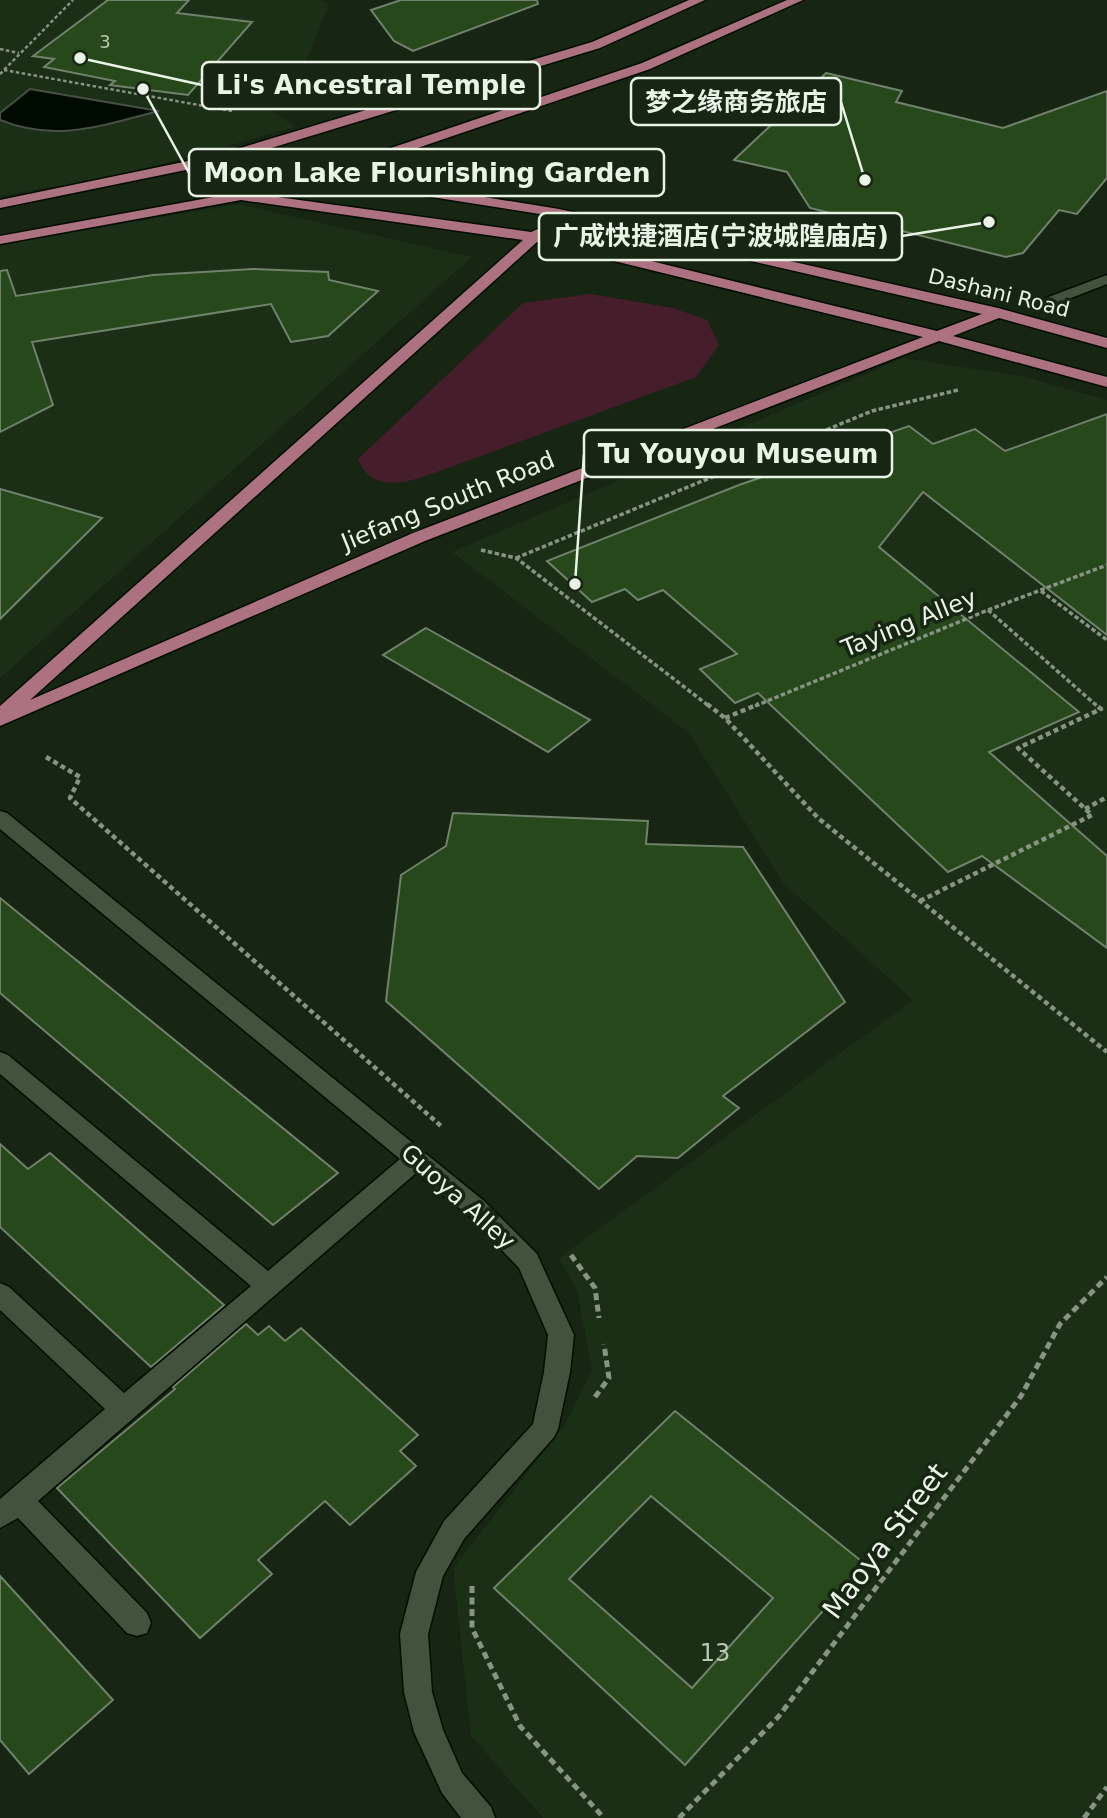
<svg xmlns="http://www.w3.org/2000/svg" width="1107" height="1818" font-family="'DejaVu Sans','Noto Sans SC',sans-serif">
  <rect width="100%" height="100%" fill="#172513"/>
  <g fill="#1b2e16">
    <polygon points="0,0 322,0 329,4 303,69 269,108 295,127 131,173 0,196"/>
    <polygon points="237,204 472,257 0,678 0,245"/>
    <polygon points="903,358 1022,376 1107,400 1107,1818 543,1818 471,1736 453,1568 566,1423 592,1369 577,1291 559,1258 913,1000 783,883 689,733 452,552"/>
  </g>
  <path fill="#451d2b" d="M591,294L673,308L707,320L719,345L696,377L426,476C399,485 369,489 358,459L523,303Z"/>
  <path fill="#000b00" stroke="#465145" stroke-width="2" d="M30,89L159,111C103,125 56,143 0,120V113Z"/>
  <g fill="#26481b" stroke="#71826c" stroke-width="2" fill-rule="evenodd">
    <polygon points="108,0 189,0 177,13 252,22 188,95 110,85 115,81 44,67 54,59 33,56"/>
    <polygon points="401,0 537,0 538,4 413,51 394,41 371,10"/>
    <polygon points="826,73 902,91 896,102 1003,128 1107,91 1107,178 1077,214 1059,210 1023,253 1006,257 810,208 787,172 734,160"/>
    <polygon points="253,269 328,272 329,280 378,291 328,336 291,342 271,304 32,342 53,405 0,432 0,271 7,270 16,296 153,275"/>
    <polygon points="1107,414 1107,635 923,492 879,547 1079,712 989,752 1107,856 1107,948 982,856 948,872 758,693 735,703 700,669 737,654 663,590 638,600 625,589 592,602 547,561 739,485 909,426 933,444 975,429 1005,451"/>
    <polygon points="0,489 102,518 0,619"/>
    <polygon points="426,628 590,720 548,752 383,655"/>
    <polygon points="453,813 648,821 646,844 743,847 845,1002 723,1096 739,1108 678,1158 637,1156 599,1189 386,1001 401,875 446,846"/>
    <polygon points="0,898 338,1173 273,1225 0,993"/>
    <polygon points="0,1144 28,1169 50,1153 224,1305 151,1367 0,1227"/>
    <polygon points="246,1324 258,1335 269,1326 285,1341 301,1328 418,1435 400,1451 416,1466 350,1525 325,1501 258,1560 272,1574 200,1638 57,1488 175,1389 173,1387"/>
    <path d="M675,1411L865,1564L685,1765L494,1588ZM651,1496L773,1598L692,1688L569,1579Z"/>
    <polygon points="0,1576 113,1700 29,1774 0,1740"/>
  </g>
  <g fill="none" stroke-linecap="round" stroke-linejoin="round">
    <defs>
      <g id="minor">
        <polygon points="1107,275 1107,284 1053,305 1048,307 1040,302 1043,299"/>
        <polygon points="0,811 7,813 484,1201 537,1254 540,1261 574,1335 570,1372 558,1429 554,1437 464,1539 443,1576 428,1634 432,1692 443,1730 462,1773 491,1807 495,1818 461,1818 442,1793 414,1732 404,1692 400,1634 416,1572 444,1521 533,1424 544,1372 548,1335 519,1268 468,1215 416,1173 38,1501 147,1613 151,1623 147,1633 137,1636 127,1633 18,1518 0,1528 0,1499 105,1409 0,1310 0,1283 9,1287 124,1393 251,1286 0,1074 0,1052 8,1055 268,1271 400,1159 0,829"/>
      </g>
      <path id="major" d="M689,0H705L600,48L238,158L323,171L642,63L787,0H803L650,69L341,174L559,209L998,308L1107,338V348L999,318L953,336L1107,377V387L939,341L425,541L0,726V706L523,240L241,200L0,244V236L241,192L303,176L220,163L0,208V200L217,155L592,42ZM323,180L559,217L982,314L937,331L545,235L547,232L540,228L531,232L263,195ZM537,242L923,337L413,533L30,700Z"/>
    </defs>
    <use href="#minor" stroke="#030e01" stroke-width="3"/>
    <use href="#major" stroke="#030e01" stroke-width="3"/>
    <g stroke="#879383" stroke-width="2.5" stroke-dasharray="3.5 2.5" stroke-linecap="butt">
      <polyline points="0,49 19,53"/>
      <polyline points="4,70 232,111"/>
      <polyline points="0,74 73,0"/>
    </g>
    <g stroke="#879383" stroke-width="3.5" stroke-dasharray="4.5 2.5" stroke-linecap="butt">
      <polyline points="481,550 516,558 709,706"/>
      <polyline points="516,558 872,411 958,390"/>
      <polyline points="1041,591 1107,640"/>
      <polyline points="988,610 1097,706"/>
      <polyline points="755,706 988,610 1107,565"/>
    </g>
    <g stroke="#879383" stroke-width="4.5" stroke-dasharray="5 3.5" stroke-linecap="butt">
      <polyline points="707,704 725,718 818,818 1107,1052"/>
      <polyline points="725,718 759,704"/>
      <polyline points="46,757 80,777 70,798 441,1126"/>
      <polyline points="1085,809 1107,797"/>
      <polyline points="920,901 1092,815 1018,748 1101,709 1095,704"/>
    </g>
    <g stroke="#879383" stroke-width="5" stroke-dasharray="7 4.5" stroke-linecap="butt">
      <polyline points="571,1255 595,1288 599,1318"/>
      <polyline points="595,1397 609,1378 604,1344"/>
      <polyline points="472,1586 472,1628 520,1726 604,1818"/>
      <polyline points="679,1818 779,1716 1021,1396 1060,1324 1107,1277"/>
      <polyline points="1084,1818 1107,1787"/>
    </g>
    <use href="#minor" fill="#42523d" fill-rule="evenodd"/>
    <use href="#major" fill="#ad727f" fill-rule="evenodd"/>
  </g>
  <g text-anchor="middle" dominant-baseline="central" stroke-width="7" stroke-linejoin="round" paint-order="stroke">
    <g font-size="18" fill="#b8c8b3">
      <text x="105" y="41">3</text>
    </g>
    <g font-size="21" fill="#e9f3e6" stroke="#172513">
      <text transform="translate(999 293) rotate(14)">Dashani Road</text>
    </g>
    <g font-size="24" fill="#e9f3e6" stroke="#172513">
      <text transform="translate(448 501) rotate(-22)">Jiefang South Road</text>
      <text transform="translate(909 623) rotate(-22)">Taying Alley</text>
      <text transform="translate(458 1197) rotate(42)">Guoya Alley</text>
    </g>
    <g font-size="24" fill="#b8c8b3">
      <text x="715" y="1653">13</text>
    </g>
    <g font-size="28" fill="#e9f3e6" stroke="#172513">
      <text transform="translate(885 1541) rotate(-53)">Maoya Street</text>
    </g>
  </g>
  <path fill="none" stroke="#e9f3e6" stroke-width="2.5" d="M80 58L202 85M865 180L841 102M143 89L189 173M989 222L902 236M575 584L584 454"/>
  <g fill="#e9f3e6" stroke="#172513" stroke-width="2.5">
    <circle cx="80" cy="58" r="7"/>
    <circle cx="865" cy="180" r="7"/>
    <circle cx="143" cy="89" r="7"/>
    <circle cx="989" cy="222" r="7"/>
    <circle cx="575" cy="584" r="7"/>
  </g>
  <g fill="#172513" stroke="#e9f3e6" stroke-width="2.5">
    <rect x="202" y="62" width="338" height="47" rx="7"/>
    <rect x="631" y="78" width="210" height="47" rx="7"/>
    <rect x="189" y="149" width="475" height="47" rx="7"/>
    <rect x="539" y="213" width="363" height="47" rx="7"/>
    <rect x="584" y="430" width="308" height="47" rx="7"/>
  </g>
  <g font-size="26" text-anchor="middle" font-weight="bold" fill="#e9f3e6">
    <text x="371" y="94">Li's Ancestral Temple</text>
    <text x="736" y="111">梦之缘商务旅店</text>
    <text x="427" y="182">Moon Lake Flourishing Garden</text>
    <text x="721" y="245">广成快捷酒店(宁波城隍庙店)</text>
    <text x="738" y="463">Tu Youyou Museum</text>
  </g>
</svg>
